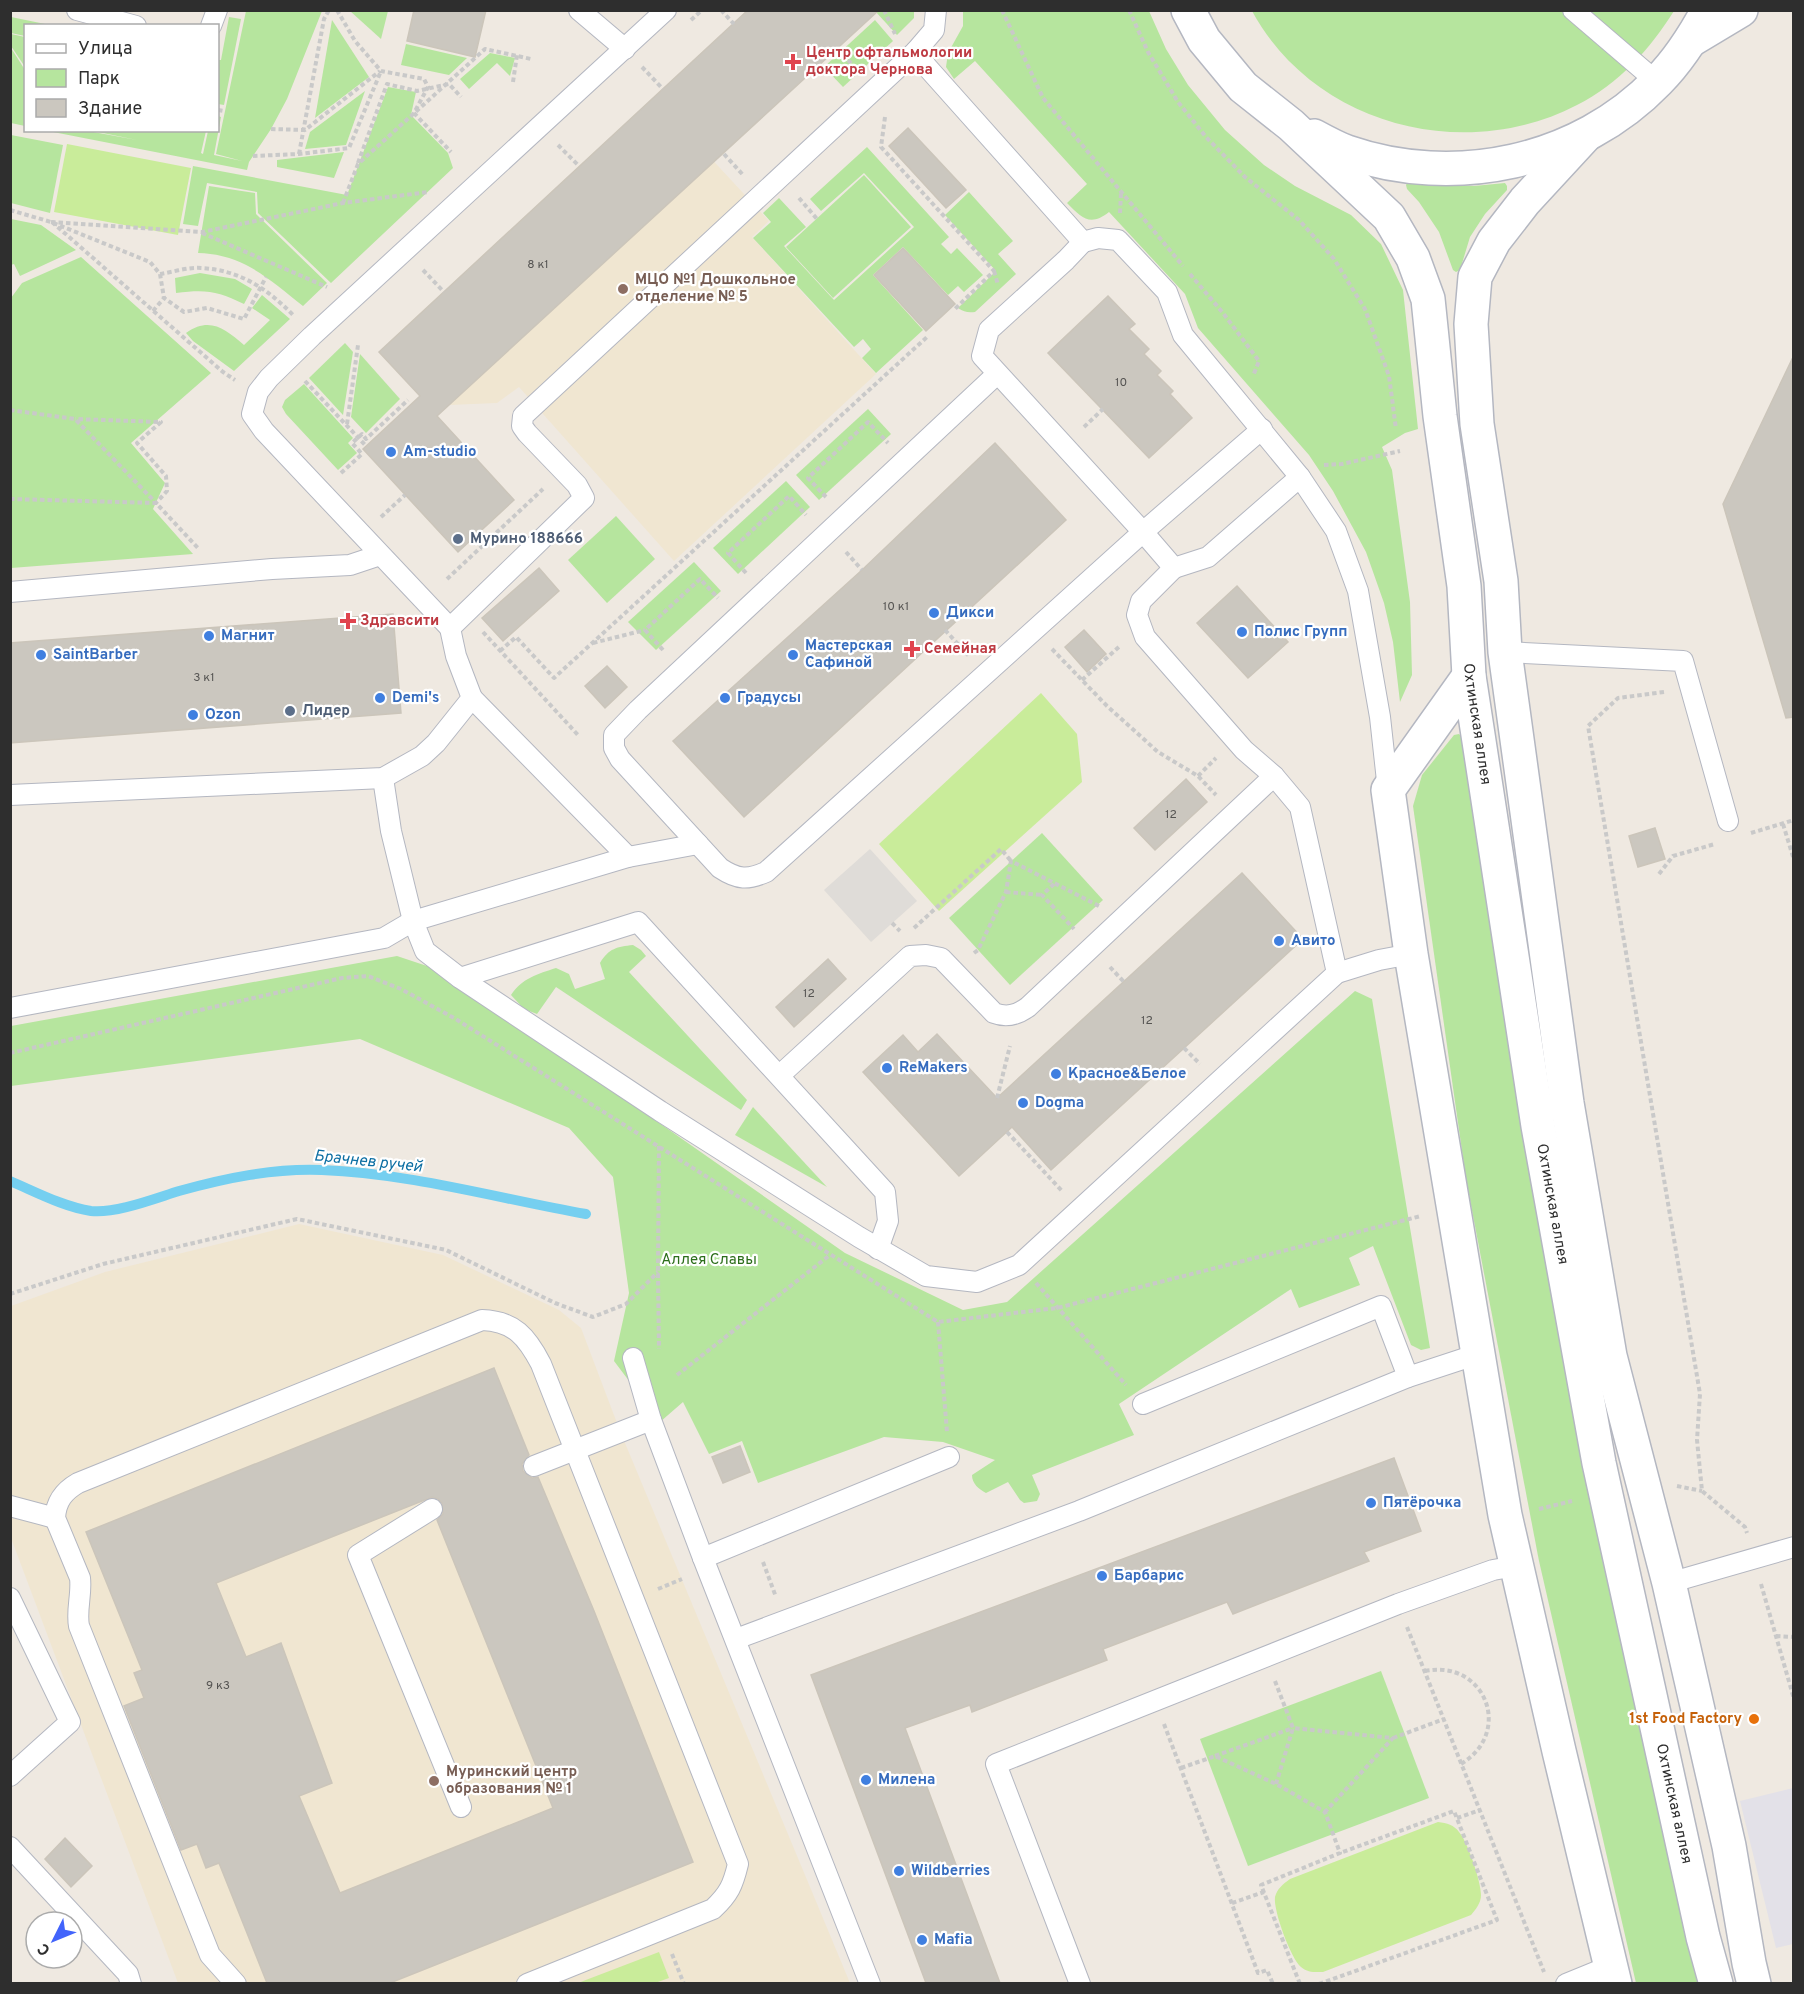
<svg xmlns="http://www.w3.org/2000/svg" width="1804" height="1994" font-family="Overpass,sans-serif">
  <rect width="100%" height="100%" fill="#efe9e1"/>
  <polygon fill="#e3e1e8" points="1793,1788 1793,1944 1776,1948 1740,1801"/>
  <g fill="#f0e6d1">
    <polygon points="654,97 769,221 752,237 876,374 674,561 519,387 497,403 449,405 389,342"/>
    <polygon points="299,1224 443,1255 559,1310 581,1328 620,1431 850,1983 178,1983 11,1538 11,1306 105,1272"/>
  </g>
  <g fill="#b6e59e">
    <polygon points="246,11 322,11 287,99 271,129 249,162 247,170 48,131 88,131 137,140 93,131 206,131 201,153 203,154 208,131 218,130 218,116 221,117 214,155 242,161 216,154"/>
    <polygon points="350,11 388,11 381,39"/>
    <polygon points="875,11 914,11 914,18 897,35"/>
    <path d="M963,11H1149L1166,49L1188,85L1225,130L1264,165L1295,186L1351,215L1381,244L1403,290L1418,429L1405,433L1382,447L1392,470L1410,602L1412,675L1400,702L1393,642L1384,603L1366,552L1333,491L1309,455L1198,328L1185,294L1109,212C1090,227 1082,218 1067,203L1087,184L975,61L954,79L946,67L948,53L963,26Z"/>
    <path d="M1252,11H1674C1650,49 1619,84 1577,105C1464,164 1314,125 1252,11Z"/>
    <polygon points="11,17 50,25 26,26 25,36 11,33"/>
    <polygon points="229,17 241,19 224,105 218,104 218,60 221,60"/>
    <polygon points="332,20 369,77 315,118"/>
    <polygon points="875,20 893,41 843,87 824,67"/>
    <polygon points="11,34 25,37 25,67 11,46"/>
    <polygon points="406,44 467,58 449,75 401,65"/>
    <polygon points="11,48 25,70 25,126 11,123"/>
    <polygon points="490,53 515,58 510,76 497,63 469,89 460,79"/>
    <polygon points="388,87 416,92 411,115 448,153 453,168 331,283 258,213 257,192 207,183 198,226 183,224 193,166 347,195"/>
    <polygon points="365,91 346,145 305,149 310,132"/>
    <polygon points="11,135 63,145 50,213 11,203"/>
    <polygon points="867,147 949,237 941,244 951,254 957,248 983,275 964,292 958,286 948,295 903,247 873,275 923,330 876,373 862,358 871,349 863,339 854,347 753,238 771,222 763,213 779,198 806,227 784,246 834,300 914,227 864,173 821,211 810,199"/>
    <polygon points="344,152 334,178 277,167 277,160"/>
    <polygon points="864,175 911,227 833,298 786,247"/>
    <polygon points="1408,181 1474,186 1505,183 1507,186 1507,190 1485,214 1470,237 1460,270 1456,272 1453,270 1439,232 1419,202 1407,189 1406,185"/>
    <path d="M209,186L255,193L256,214L327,283L303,306C269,279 243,254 198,253Z"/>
    <path d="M969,192L1013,241L998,254L1016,274L975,312C968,313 964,312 958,308L996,271L945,215Z"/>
    <polygon points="11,219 41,225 76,250 20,276 14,264 11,265"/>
    <polygon points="81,257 211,373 131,443 165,483 153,509 193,554 11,568 11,298 22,283"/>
    <path d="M200,273L235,279L252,289L244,304C218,291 206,289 176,293L175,278Z"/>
    <path d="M262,295L290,319L234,371L193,341L186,333C210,316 225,329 244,345L270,320L252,308Z"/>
    <polygon points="345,343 353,352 343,415 309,378"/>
    <polygon points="360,354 400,399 366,433 351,417"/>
    <polygon points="304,384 353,438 348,443 357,453 338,470 286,414 282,407 285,400"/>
    <polygon points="868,409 891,434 819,500 796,475"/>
    <polygon points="786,481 810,507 738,574 713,548"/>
    <polygon points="616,516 655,559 607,603 568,560"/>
    <polygon points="694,562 721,591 656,650 628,622"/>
    <polygon points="1459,734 1463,738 1705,1983 1636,1983 1539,1561 1466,1179 1413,806 1422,775 1454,735"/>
    <polygon points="1042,833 1103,900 1010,985 949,918"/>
    <path d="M633,945L641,950L646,956L629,972L747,1100L741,1110L556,987L537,1014L524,1009L511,995C522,978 538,974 556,968L569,974L575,989L605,979L600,963C609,948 617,947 633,945Z"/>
    <path d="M397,956L442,971L845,1253L963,1310L1007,1302L1355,991L1372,999L1430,1348L1421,1350L1411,1345L1373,1246L1349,1258L1360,1285L1299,1308L1291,1289L1119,1404L1134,1435L1032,1475L1040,1494L1037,1501L1024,1503L1020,1500L1008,1482L986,1493C979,1489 972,1484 972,1475L995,1460L943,1442L884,1437L758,1483L742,1441L709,1454L683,1402L660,1422L614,1361L629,1293L613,1177L569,1128L360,1039L11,1086V1026Z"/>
    <polygon points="753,1107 827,1187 735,1135"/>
    <polygon points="1381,1671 1429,1798 1248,1866 1200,1739"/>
  </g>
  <g fill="#c9ec9a">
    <polygon points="67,144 191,168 178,235 54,212"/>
    <polygon points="1041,693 1077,734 1082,782 939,911 879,844"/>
    <path d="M1438,1822C1447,1823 1454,1825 1459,1832C1468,1842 1481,1882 1481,1895C1481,1903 1476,1909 1471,1915L1323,1972C1315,1972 1308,1973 1301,1967C1291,1959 1273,1910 1275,1897C1277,1889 1283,1884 1290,1879Z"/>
    <polygon points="659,1952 669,1978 655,1983 578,1983"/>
  </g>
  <polygon fill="#dfdcd8" points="870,849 917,901 871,942 824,890"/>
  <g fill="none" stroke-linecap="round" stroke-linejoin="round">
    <path stroke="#75cff0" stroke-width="10" d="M10,1181C36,1192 64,1207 91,1211C115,1214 156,1198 179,1191C226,1178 274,1168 322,1170C409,1173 501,1199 586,1214"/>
  </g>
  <g fill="#cbc7bf" stroke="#cbc5ba" stroke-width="1.5" fill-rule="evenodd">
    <polygon points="414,10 486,10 475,57 407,41"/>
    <polygon points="748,10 879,10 437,416 514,500 458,552 363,449 420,396 379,352"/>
    <polygon points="908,128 966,190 946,208 889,146"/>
    <polygon points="903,248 955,304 926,331 874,275"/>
    <polygon points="1108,296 1135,324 1129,329 1149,349 1144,354 1161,371 1157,375 1173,391 1170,394 1192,418 1149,458 1048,353"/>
    <polygon points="1794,355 1794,717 1786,718 1723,504"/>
    <polygon points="995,443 1066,520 744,817 673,741 862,570"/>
    <polygon points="539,568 559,591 503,641 482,618"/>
    <polygon points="1237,586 1288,642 1248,678 1197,623"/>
    <polygon points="393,614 401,713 10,743 10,643"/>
    <polygon points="1084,630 1106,654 1087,672 1065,647"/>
    <polygon points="607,666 627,687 605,708 585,686"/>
    <polygon points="1186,779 1207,802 1155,850 1134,828"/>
    <polygon points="1655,828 1665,859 1638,867 1629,836"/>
    <polygon points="1242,873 1303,939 1051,1170 1012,1127 959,1176 863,1072 903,1035 918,1052 937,1034 997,1098"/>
    <polygon points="828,959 846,979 794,1027 776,1007"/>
    <path d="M494,1368L529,1455L522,1464L523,1471L532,1478L538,1477L594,1611L693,1862L390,1983H267L219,1863L206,1868L197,1844L181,1850L124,1706L144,1698L134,1673L142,1670L86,1532ZM432,1497L438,1499L442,1503L443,1514L437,1520L553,1808L340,1893L299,1796L332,1783L281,1643L246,1657L216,1583Z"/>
    <polygon points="740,1446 750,1472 723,1483 712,1457"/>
    <polygon points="1394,1458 1421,1531 1364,1552 1369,1561 1233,1614 1227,1602 1103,1649 1107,1660 972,1712 970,1705 905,1728 1000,1983 926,1983 811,1675"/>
    <polygon points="65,1838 92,1866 71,1887 45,1859"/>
  </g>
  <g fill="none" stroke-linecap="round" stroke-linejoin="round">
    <defs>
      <g id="lane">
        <polyline points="77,10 136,26"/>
        <polyline points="579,10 625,49"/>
        <polyline points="666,10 312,336 269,378 258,392 252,414 264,431 450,628 584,498 577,485 527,433 522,426 523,416 916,51"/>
        <polyline points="936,10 934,30 916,51 927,67 1083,242 1098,238 1118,240 1167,292 1183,335 1300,477 1336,531 1358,591 1380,717 1388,790"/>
        <polyline points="1573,10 1657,82"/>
        <polyline points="211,26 217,10"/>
        <polyline points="1083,242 1066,260 989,330 982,356 1143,532 1262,429"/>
        <path d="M997,374L638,710L614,735V748L620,759L720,868C738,880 748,880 766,872L1143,532L1174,568L1208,557L1300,477"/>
        <polyline points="1174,568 1141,601 1137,615 1145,637 1244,750 1274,776 1300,807 1337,973"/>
        <polyline points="10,592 272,569 350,565 380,555"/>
        <polyline points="1505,652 1683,661 1728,821"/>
        <polyline points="472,698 628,857"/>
        <polyline points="383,778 391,831 413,921 425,951 460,978 660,1111 859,1237 926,1276 977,1282 1019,1265 1337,973 1379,960 1411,954"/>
        <polyline points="10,795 383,778 422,756 436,743 472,698 456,656 450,628"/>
        <polyline points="460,978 638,922 885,1192 888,1221 878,1249"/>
        <polyline points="10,1008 384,938 413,921 628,857 698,844"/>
        <path d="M780,1075L910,956L926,955L941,958L994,1013C1007,1018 1017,1015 1028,1007L1274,776"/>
        <polyline points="633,1358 651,1420 703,1558 870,1984"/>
        <polyline points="1143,1404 1381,1306 1408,1377"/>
        <polyline points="534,1466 651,1420"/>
        <polyline points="10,1506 55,1518"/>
        <polyline points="432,1509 358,1555 461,1807"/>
        <polyline points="703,1558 949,1457"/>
        <polyline points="1669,1583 1794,1547"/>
        <polyline points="10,1598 70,1722 10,1776"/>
        <polyline points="736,1639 1079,1511 1408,1377 1478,1354"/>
        <polyline points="10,1847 128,1974 131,1984"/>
        <path d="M236,1984L210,1955L79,1626C76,1610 82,1594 80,1578L55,1518C56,1501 64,1491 78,1483L482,1320C514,1321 527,1337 541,1364L738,1864C733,1885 729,1894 713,1909L527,1984"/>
        <polyline points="1080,1984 996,1764 1398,1604 1493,1570 1516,1566"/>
        <polyline points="1566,1984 1610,1966"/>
      </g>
      <polyline id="street" points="1469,676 1388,790 1411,954 1505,1515 1559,1751 1615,1984"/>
      <g id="secondary">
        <path id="s1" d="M1188,10L1204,40L1243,87L1291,125L1389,217L1413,258L1428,299L1440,416L1464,586L1469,676L1538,1126L1599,1463L1703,1937L1716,1984"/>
        <polyline points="1691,40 1741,10"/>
        <path d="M1314,136C1325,142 1336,148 1347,152C1454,189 1579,163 1658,81C1679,60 1694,36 1708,10"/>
        <polyline points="1585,136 1525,201 1494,241 1475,277 1471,324 1477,424 1501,581 1505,652 1567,1103 1610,1356 1669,1583 1729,1846 1749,1963 1754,1984"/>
      </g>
    </defs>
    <use href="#lane" stroke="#b4b7c1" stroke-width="22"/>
    <use href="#street" stroke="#b4b7c1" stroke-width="36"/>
    <use href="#secondary" stroke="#b4b7c1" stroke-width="36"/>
    <g stroke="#c9c9c9" stroke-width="4" stroke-dasharray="4.5 3" stroke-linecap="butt">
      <polyline points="337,10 355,41 381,71 424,79 428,87 414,113 451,152"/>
      <polyline points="721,10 734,24"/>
      <polyline points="884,10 895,34"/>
      <polyline points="1002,10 1043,98 1183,266"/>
      <polyline points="1129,10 1148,52 1178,102 1206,137 1245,177 1299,220 1334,259 1365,309 1389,376 1396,429"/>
      <polyline points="691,20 702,10"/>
      <polyline points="838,49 858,71"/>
      <polyline points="642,67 663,89"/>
      <polyline points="513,82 517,55"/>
      <polyline points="218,110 224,111"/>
      <polyline points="885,117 881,147 994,271 955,309"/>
      <polyline points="271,129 305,130 380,71"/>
      <polyline points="558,145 579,166"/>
      <polyline points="299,154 324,19 329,10"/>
      <polyline points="724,154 744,176"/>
      <polyline points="253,156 299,154 349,148 381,71"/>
      <polyline points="358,163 387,84 417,91 449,84 461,97"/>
      <polyline points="799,198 817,219"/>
      <polyline points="343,203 358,164 485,49 531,59"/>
      <polyline points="10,210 51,222 150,262 160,274 164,298"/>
      <polyline points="1120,213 1121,193"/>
      <polyline points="51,222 202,232 343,203 428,192"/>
      <polyline points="52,222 223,372 235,380"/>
      <polyline points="202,233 327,287"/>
      <polyline points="423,270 444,292"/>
      <polyline points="994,271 998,285"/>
      <path d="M160,274C173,272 188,267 201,268C240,270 268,289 294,316"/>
      <polyline points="1190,274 1223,313 1259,361 1253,376"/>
      <polyline points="153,311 164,298 184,312 207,308 244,319 266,277"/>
      <polyline points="305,381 366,446"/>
      <polyline points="10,410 75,419 156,503 167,491 166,476 137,443 161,422 75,419"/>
      <polyline points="347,424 358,345"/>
      <polyline points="1084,427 1103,409"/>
      <polyline points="1324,465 1342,464 1400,451"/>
      <polyline points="341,473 362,454 352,443 362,434 366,439 408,400"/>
      <polyline points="826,497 808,478 868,422 888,443"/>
      <polyline points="10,499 156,503 198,548"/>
      <polyline points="381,517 405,495"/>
      <polyline points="846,552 862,570"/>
      <polyline points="746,573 728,553 789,496 806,515"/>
      <polyline points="447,579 543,489"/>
      <polyline points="945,630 969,656"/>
      <polyline points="483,632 578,735"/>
      <polyline points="593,643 645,630"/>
      <polyline points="1052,649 1107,706 1158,752 1198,776 1216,795"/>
      <polyline points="663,650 645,630 700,579 718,598"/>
      <polyline points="500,651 516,637 554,678 927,337"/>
      <polyline points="1082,680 1121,645"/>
      <polyline points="1664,692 1618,698 1588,726 1700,1394 1697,1440 1702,1491 1745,1527 1747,1533"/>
      <polyline points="1198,776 1216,758"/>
      <polyline points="1783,824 1794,860"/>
      <polyline points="1751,833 1794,820"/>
      <polyline points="1659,874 1673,856 1715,844"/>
      <polyline points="1054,884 1042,895 1074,929"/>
      <polyline points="1006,892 1042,895"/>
      <polyline points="892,923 900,931"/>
      <polyline points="914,928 1001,849 1011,861"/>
      <polyline points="974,953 978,950 1006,892 1011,861 1099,906"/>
      <polyline points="1110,967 1124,982"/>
      <polyline points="1184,1048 1200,1064"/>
      <polyline points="10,1053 342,978 368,976 401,989 454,1018 938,1322 1057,1308 1421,1216"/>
      <polyline points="997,1098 1010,1046"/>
      <polyline points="1007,1132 1062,1191"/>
      <polyline points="659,1146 658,1272 659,1349"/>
      <polyline points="1036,1283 1126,1385"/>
      <polyline points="10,1294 103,1264 297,1219 446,1250 555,1303 593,1317 626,1304 658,1272"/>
      <polyline points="938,1322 947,1432"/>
      <polyline points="677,1375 830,1255"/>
      <polyline points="1677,1486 1702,1491"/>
      <polyline points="1539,1509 1572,1501"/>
      <polyline points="763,1562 776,1597"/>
      <polyline points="1761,1584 1794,1699"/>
      <polyline points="658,1589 682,1579"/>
      <polyline points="1407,1627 1544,1972"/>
      <polyline points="1776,1636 1794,1637"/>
      <path d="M1425,1671C1485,1659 1514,1732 1461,1764"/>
      <polyline points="1275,1681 1293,1728 1393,1738 1325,1812"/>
      <polyline points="1164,1724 1258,1973 1267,1970 1273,1984"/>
      <polyline points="1393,1738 1444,1719"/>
      <polyline points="1215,1756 1293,1728"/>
      <polyline points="1181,1768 1215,1756 1276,1784 1325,1812 1340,1853 1261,1885 1300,1984"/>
      <polyline points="1276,1784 1293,1728"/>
      <polyline points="1457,1818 1480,1810"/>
      <polyline points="1232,1903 1264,1892"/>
      <polyline points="672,1954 684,1984"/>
      <polyline points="1319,1984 1497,1920 1454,1811 1340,1853"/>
    </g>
    <use href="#lane" stroke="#fff" stroke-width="20"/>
    <use href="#street" stroke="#fff" stroke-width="33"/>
    <use href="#secondary" stroke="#fff" stroke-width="33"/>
  </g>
  <g fill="#e0444e" stroke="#fff" stroke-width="2">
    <path d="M790 53h6v6h6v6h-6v6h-6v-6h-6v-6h6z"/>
    <path d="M345 612h6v6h6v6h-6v6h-6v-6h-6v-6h6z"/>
    <path d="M909 640h6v6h6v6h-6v6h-6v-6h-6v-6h6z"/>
  </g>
  <g fill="#8d6e63" stroke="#fff" stroke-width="2">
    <circle cx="623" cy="289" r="6"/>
    <circle cx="434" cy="1781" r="6"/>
  </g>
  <g fill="#3f7fe0" stroke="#fff" stroke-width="2">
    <circle cx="391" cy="452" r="6"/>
    <circle cx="934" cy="613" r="6"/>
    <circle cx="1242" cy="632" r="6"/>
    <circle cx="209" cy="636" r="6"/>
    <circle cx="41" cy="655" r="6"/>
    <circle cx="793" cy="655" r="6"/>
    <circle cx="380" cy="698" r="6"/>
    <circle cx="725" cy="698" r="6"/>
    <circle cx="193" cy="715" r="6"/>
    <circle cx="1279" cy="941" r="6"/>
    <circle cx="887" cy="1068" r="6"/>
    <circle cx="1056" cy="1074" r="6"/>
    <circle cx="1023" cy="1103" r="6"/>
    <circle cx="1371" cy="1503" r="6"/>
    <circle cx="1102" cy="1576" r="6"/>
    <circle cx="866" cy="1780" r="6"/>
    <circle cx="899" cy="1871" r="6"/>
    <circle cx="922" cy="1940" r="6"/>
  </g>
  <g fill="#5c6f8a" stroke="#fff" stroke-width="2">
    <circle cx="458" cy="539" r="6"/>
    <circle cx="290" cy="711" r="6"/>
  </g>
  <circle fill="#e8710a" stroke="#fff" stroke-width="2" cx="1754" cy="1719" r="6"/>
  <g text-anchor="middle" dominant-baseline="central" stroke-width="4.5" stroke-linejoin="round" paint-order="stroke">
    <g font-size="12" fill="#555452">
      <text x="538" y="265">8 к1</text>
      <text x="1121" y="383">10</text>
      <text x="896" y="607">10 к1</text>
      <text x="204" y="678">3 к1</text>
      <text x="1171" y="815">12</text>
      <text x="809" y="994">12</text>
      <text x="1147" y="1021">12</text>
      <text x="218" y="1686">9 к3</text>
    </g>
    <g font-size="15" font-weight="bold" fill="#be3a42" stroke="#fff" text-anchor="start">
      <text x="806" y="53">Центр офтальмологии<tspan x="806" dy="17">доктора Чернова</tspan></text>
      <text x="360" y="621">Здравсити</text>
      <text x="924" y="649">Семейная</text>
    </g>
    <g font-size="15" font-weight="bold" fill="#785e54" stroke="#fff" text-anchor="start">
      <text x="635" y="280">МЦО №1 Дошкольное<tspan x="635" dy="17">отделение № 5</tspan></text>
      <text x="446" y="1772">Муринский центр<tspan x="446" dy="17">образования № 1</tspan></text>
    </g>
    <g font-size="15" font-weight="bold" fill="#366cbe" stroke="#fff" text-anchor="start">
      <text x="403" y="452">Am-studio</text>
      <text x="946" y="613">Дикси</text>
      <text x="1254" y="632">Полис Групп</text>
      <text x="221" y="636">Магнит</text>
      <text x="805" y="646">Мастерская<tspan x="805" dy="17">Сафиной</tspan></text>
      <text x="53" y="655">SaintBarber</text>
      <text x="392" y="698">Demi's</text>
      <text x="737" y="698">Градусы</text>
      <text x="205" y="715">Ozon</text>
      <text x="1291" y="941">Авито</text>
      <text x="899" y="1068">ReMakers</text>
      <text x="1068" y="1074">Красное&amp;Белое</text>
      <text x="1035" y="1103">Dogma</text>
      <text x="1383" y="1503">Пятёрочка</text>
      <text x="1114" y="1576">Барбарис</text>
      <text x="878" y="1780">Милена</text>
      <text x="911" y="1871">Wildberries</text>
      <text x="934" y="1940">Mafia</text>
    </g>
    <g font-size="15" font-weight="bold" fill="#4e5e75" stroke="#fff" text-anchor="start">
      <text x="470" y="539">Мурино 188666</text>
      <text x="302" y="711">Лидер</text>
    </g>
    <g font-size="15" fill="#2e2e2e" stroke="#fff">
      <text stroke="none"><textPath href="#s1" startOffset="810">Охтинская аллея</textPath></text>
      <text stroke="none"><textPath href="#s1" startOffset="1296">Охтинская аллея</textPath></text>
      <text stroke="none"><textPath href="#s1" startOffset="1908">Охтинская аллея</textPath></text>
    </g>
    <g font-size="15" fill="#2c6e1b" stroke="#fff">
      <text x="709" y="1260">Аллея Славы</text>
    </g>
    <g font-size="15" font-weight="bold" fill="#c56008" stroke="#fff" text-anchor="end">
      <text x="1742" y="1719">1st Food Factory</text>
    </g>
    <g font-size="16" font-style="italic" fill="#0d6fa3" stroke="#fff">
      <text transform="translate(368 1162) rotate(6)">Брачнев ручей</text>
    </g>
  </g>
  <rect width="1804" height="1994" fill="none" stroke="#2e2e2e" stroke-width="24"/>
  <rect x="24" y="24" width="195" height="108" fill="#ffffff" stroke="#ababab" stroke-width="1.5"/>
  <rect x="36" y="44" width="30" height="9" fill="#ffffff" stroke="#ababab" stroke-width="1.5"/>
  <text x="78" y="54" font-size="18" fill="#2e2e2e">Улица</text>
  <rect x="36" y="69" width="30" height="18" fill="#b6e59e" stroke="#ababab" stroke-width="1.5"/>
  <text x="78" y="84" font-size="18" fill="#2e2e2e">Парк</text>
  <rect x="36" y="99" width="30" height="18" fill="#cbc7bf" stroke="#ababab" stroke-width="1.5"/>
  <text x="78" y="114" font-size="18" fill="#2e2e2e">Здание</text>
  <g transform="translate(54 1940) rotate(227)"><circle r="28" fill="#ffffff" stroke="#ababab" stroke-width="1.5"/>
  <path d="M0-4.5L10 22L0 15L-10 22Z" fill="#4264fb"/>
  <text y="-9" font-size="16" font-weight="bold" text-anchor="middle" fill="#2e2e2e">С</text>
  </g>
</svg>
